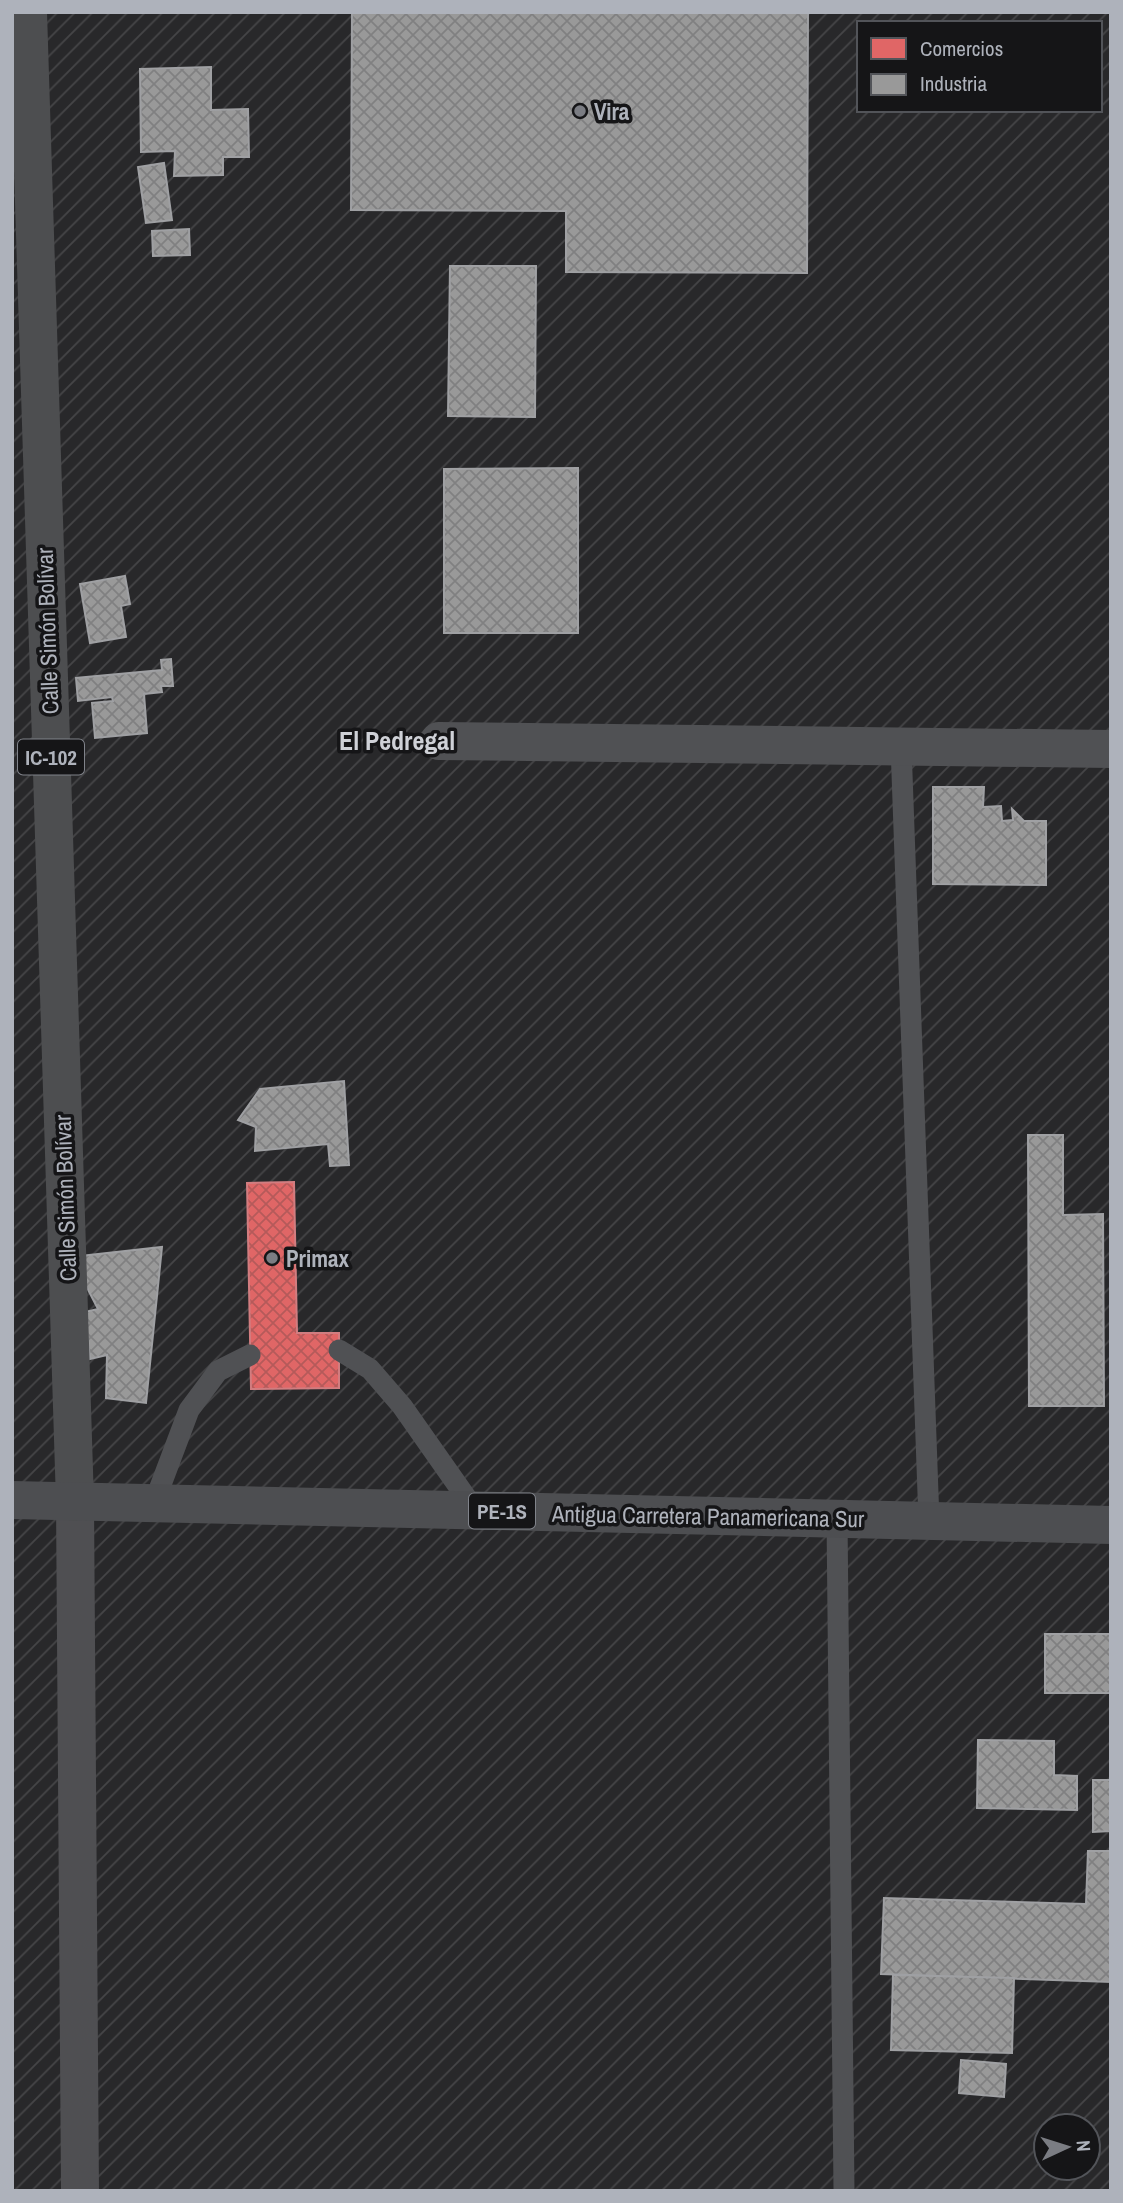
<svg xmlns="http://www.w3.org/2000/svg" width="1123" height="2203" font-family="'Archivo Narrow',sans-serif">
  <defs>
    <pattern id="industrial-furrows" width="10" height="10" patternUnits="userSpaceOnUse" patternTransform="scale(1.75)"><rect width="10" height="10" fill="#28282a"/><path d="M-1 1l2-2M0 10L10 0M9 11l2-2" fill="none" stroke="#454547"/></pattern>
    <pattern id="shops-cross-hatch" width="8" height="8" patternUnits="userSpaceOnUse" patternTransform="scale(1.75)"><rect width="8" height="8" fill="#e06666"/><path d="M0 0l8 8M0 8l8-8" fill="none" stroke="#b55a5a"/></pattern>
    <pattern id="industry-cross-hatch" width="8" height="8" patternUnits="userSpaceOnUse" patternTransform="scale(1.75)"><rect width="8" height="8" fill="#999"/><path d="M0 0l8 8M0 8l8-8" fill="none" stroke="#808081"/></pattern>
  </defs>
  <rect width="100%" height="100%" fill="#1b1b1c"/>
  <path fill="url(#industrial-furrows)" fill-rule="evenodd" d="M12,12H1111V2191H12ZM859,23H1100V110H859ZM1046,2126H1088V2168H1046Z"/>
  <polygon fill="url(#shops-cross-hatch)" stroke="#d17d80" stroke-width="2" points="294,1182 297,1333 339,1333 339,1388 251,1389 247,1183"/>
  <g fill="url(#industry-cross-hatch)" stroke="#9fa0a3" stroke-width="2">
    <polygon points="352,12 808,12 807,273 566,272 566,211 351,210"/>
    <polygon points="211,67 211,110 248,109 249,157 223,157 223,175 174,176 175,151 141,152 140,69"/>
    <polygon points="164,163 172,220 146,223 138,167"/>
    <polygon points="189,229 190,255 153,256 152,231"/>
    <polygon points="450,266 536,266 535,417 448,416"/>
    <polygon points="578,468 578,633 444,633 444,469"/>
    <polygon points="125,576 130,604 121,606 126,637 90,643 80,584"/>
    <polygon points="171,659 173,686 161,686 162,692 144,694 147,733 95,738 92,703 113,701 112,697 78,701 76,678 162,670 161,660"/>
    <polygon points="933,787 984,787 983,807 1001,806 1002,821 1013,820 1012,809 1024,821 1046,821 1046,885 933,884"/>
    <polygon points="344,1081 349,1165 330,1166 328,1144 255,1151 256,1127 238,1120 260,1089"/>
    <polygon points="1028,1135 1063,1135 1063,1215 1103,1214 1104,1406 1029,1406"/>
    <polygon points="162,1247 146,1403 106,1398 107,1355 90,1359 85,1312 98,1309 83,1280 81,1256"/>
    <rect x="1045" y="1634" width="66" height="59"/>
    <polygon points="978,1740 1054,1741 1054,1775 1077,1776 1077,1810 977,1808"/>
    <polygon points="1093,1780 1111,1780 1111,1831 1093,1832"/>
    <polygon points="1088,1851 1111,1851 1111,1982 881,1974 884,1898 1086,1904"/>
    <polygon points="893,1975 1014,1978 1012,2053 891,2050"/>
    <polygon points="961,2060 1006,2064 1004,2097 959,2093"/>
  </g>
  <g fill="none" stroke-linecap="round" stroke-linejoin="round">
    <g stroke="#505154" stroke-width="21">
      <polyline points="901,746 929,1521"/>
      <polyline points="339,1350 370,1369 402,1406 475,1510"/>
      <polyline points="154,1503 189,1410 218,1371 250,1355"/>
      <polyline points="837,1519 844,2191"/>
    </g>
    <polyline stroke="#505154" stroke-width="38" points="439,741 1111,749"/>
    <polyline stroke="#4f4f52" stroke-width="38" points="75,1502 80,2191"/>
    <polyline stroke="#4d4e50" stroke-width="38" points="28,12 75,1502"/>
    <polyline stroke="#4d4e51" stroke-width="38" points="12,1500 1111,1525"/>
  </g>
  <g fill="#7b7d83" stroke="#151517" stroke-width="2.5">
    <circle cx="580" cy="111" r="7"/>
    <circle cx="272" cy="1258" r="7"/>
  </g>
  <g text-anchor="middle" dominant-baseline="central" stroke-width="7" stroke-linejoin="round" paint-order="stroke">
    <g fill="#151517" stroke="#80838a" stroke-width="2">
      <rect x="18" y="739.5" width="66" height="35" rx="5"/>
      <rect x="469" y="1493.5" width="66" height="35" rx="5"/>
    </g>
    <g font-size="21" font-weight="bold" fill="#aeb2bb">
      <text x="51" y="757">IC-102</text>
      <text x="502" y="1511">PE-1S</text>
    </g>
    <g font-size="23" font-weight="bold" fill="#aeb2bb" stroke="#151517" text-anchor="start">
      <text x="594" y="111">Vira</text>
      <text x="286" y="1258">Primax</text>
    </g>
    <g font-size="23" fill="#aeb2bb" stroke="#151517">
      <text transform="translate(47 631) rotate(-92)">Calle Simón Bolívar</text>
      <text transform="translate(65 1198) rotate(-92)">Calle Simón Bolívar</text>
      <text transform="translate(708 1516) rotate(1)">Antigua Carretera Panamericana Sur</text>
    </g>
    <g font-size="26" font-weight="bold" fill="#cfd1d7" stroke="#151517">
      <text x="397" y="740">El Pedregal</text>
    </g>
  </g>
  <rect width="1123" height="2203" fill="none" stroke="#aeb2bb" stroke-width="28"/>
  <rect x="857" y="21" width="245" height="91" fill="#151517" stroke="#525459" stroke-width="2"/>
  <rect x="871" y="38" width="35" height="21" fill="#e06666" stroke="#525459" stroke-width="2"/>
  <text x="920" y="56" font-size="21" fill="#aeb2bb">Comercios</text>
  <rect x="871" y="74" width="35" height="21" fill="#999999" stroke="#525459" stroke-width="2"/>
  <text x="920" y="91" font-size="21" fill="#aeb2bb">Industria</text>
  <g transform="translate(1067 2147) rotate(86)"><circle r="33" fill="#151517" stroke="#525459" stroke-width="2"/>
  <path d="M0-5L12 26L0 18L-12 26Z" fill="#7b7d83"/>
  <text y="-10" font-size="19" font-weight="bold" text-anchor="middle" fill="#aeb2bb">N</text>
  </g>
</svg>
